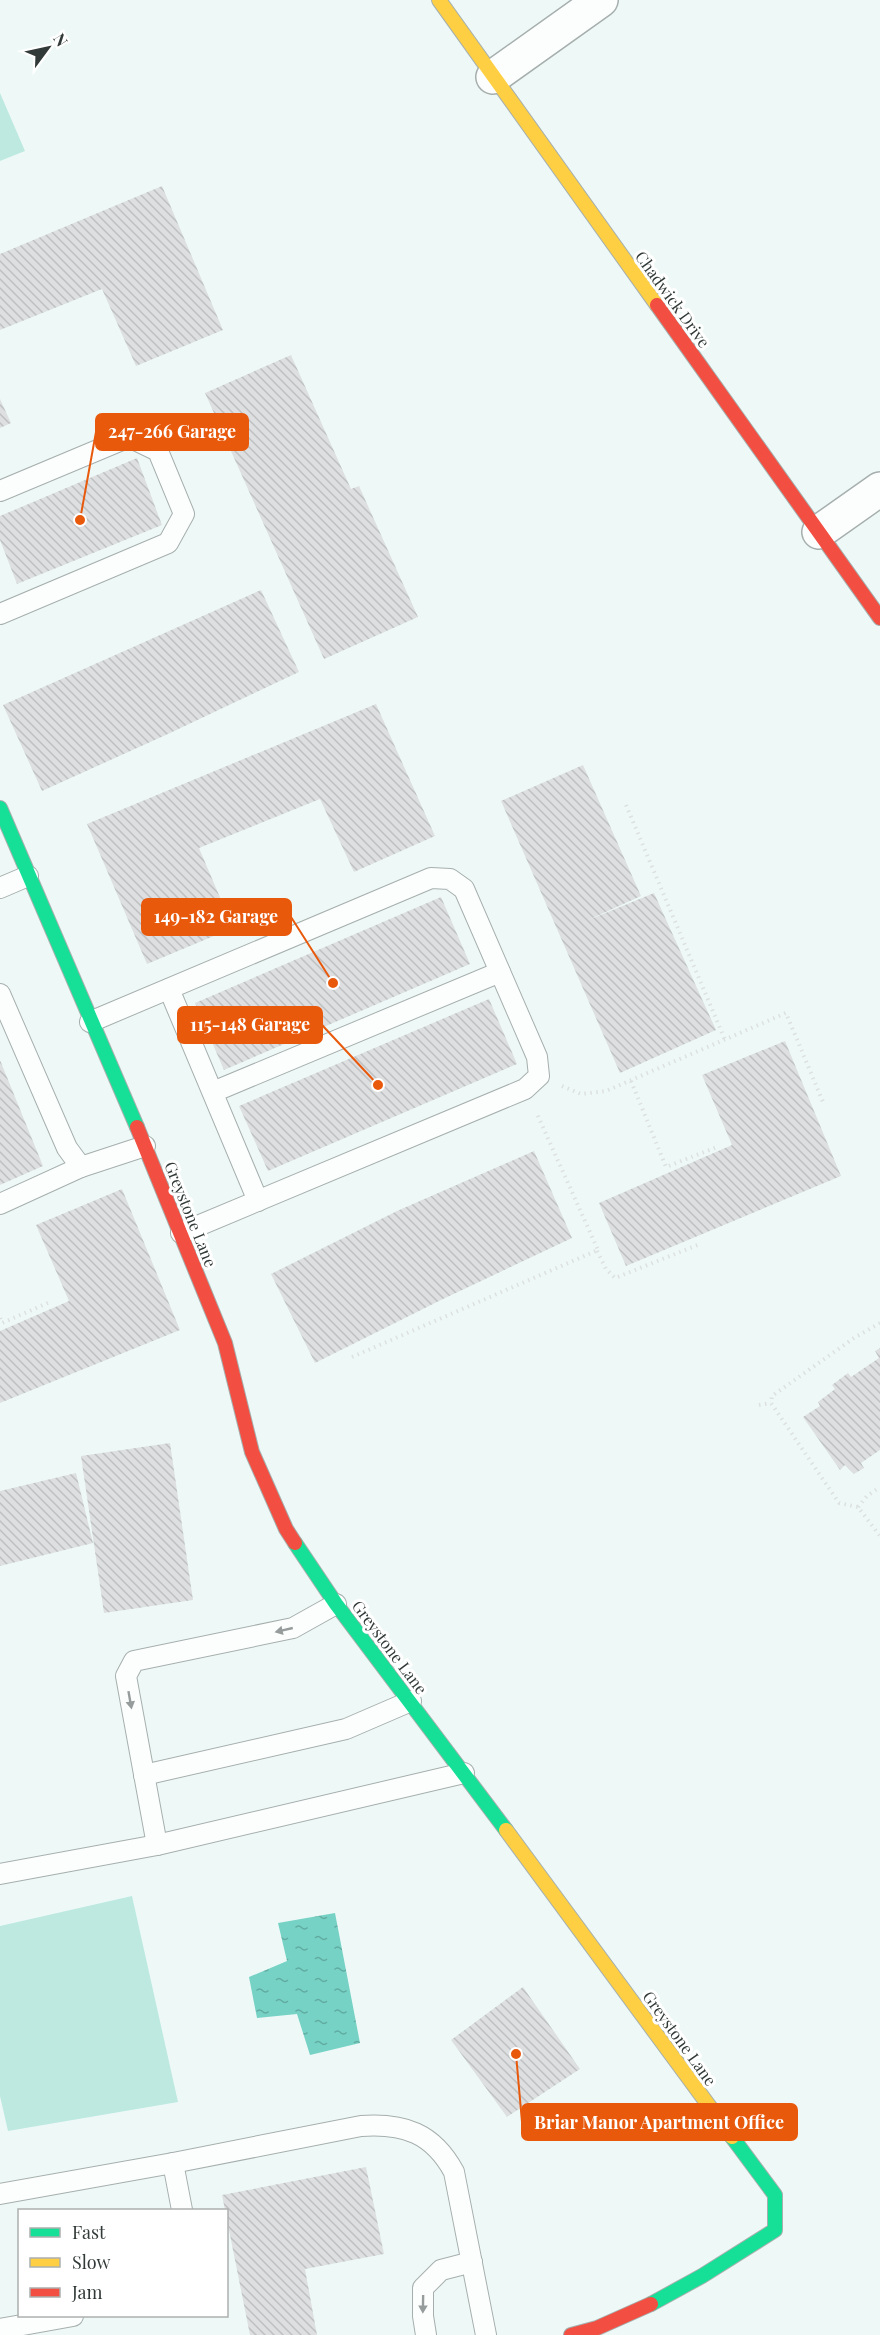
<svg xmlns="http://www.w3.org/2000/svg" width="880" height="2335" font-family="'Playfair Display',serif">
  <defs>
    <pattern id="water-ripples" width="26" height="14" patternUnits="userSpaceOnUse" patternTransform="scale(1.5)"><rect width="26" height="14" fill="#76d2c5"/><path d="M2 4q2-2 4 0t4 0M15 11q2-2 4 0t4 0" fill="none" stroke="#61aba1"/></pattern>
    <pattern id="building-back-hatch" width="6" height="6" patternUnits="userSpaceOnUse" patternTransform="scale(1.5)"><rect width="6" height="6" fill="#dddfe1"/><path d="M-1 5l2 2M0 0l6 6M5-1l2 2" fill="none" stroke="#bec0c2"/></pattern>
  </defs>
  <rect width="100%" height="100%" fill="#eef9f7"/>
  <g fill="#bde9e1">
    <polygon points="0,93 25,151 0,161"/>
    <polygon points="132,1896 178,2102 8,2131 0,2096 0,1926"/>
  </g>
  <polygon fill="url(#water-ripples)" points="335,1913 360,2043 310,2055 297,2014 257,2018 249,1977 287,1961 278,1923"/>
  <g fill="url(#building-back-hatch)">
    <polygon points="162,186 223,330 136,366 102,289 0,330 0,254"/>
    <polygon points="291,355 351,489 359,486 418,617 324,659 205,393"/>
    <polygon points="0,399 11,423 0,428"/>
    <polygon points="137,458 162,525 17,584 0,540 0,516"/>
    <polygon points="261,590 299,672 168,734 42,791 3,705"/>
    <polygon points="376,704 435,836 354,872 320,799 199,848 233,928 147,964 87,824"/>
    <polygon points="583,765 641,896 586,921 654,893 716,1030 620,1073 501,801"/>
    <polygon points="441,897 470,964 224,1070 195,1003"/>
    <polygon points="489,999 517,1064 268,1171 239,1106"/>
    <polygon points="785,1041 841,1176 626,1266 599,1203 732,1145 702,1075"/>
    <polygon points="0,1060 43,1166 0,1185"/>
    <polygon points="534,1151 572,1238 441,1300 315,1363 271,1274 397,1211"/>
    <polygon points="122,1189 180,1330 0,1403 0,1331 69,1301 36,1225"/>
    <polygon points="880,1348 880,1450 861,1463 864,1468 854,1474 845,1465 840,1470 803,1417 820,1406 818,1402 835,1389 832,1385 848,1373 851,1377 879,1358 875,1351"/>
    <polygon points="170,1443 193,1600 104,1613 81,1456"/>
    <polygon points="76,1473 93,1543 0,1566 0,1491"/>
    <polygon points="523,1987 580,2069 507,2117 451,2040"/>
    <polygon points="366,2167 384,2254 305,2269 317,2335 250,2335 222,2195"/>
  </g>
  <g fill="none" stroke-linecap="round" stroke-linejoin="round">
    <defs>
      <g id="lane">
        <polyline points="0,491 129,437 158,451 184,514 168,543 0,614"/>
        <polyline points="0,888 28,876"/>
        <polyline points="169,989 258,1201"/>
        <polyline points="0,994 67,1148 81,1167 145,1146"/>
        <polyline points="90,1022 431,878 450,879 464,889 537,1057 539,1076 525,1089 181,1233"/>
        <polyline points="213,1092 500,972"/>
        <polyline points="0,1204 81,1167"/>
        <polyline points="144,1775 346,1729 411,1701"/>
        <polyline points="157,1845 126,1676 134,1661 293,1628 336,1604"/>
        <polyline points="0,1874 157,1845 464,1773"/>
        <polyline points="173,2163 182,2210"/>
        <path d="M0,2194L173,2163L361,2126C404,2123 433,2133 454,2172L486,2335"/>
        <polyline points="0,2329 73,2316"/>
        <polyline points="426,2335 423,2316 423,2288 441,2270 472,2262"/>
      </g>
      <g id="street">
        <polyline points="493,77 601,0"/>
        <polyline points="819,532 880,489"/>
      </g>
      <g id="fast">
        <polyline points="0,808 137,1127"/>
        <polyline points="295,1543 336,1604 506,1830"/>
        <polyline points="651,2304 702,2276 775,2230 775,2195 732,2137"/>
      </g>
      <g id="slow">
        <polyline points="439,0 657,305"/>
        <polyline points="506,1830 732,2137"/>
      </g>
      <g id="jam">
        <polyline points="657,305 880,618"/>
        <polyline points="137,1127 225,1343 252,1452 286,1529 295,1543"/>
        <polyline points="571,2335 597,2328 651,2304"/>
      </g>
    </defs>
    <use href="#lane" stroke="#a6afad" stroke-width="22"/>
    <use href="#street" stroke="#a6afad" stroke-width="36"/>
    <use href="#fast" stroke="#a6afad" stroke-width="16"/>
    <use href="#slow" stroke="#a6afad" stroke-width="16"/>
    <use href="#jam" stroke="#a6afad" stroke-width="16"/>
    <g stroke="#dde0e0" stroke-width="4" stroke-dasharray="1.5 4.5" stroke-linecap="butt">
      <polyline points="626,805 725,1040"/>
      <polyline points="631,1081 666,1167 717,1147"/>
      <polyline points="562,1086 581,1094 606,1091 786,1013 823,1102"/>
      <polyline points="597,1251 606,1269 615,1278 700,1244"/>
      <polyline points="0,1318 2,1323 50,1302"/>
      <polyline points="880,1323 854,1338 772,1396 771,1403 839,1503 858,1507 880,1536"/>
      <polyline points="352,1357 598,1250 537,1114"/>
      <polyline points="759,1405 771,1403"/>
      <polyline points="858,1507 867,1496 880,1487"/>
    </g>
    <use href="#lane" stroke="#fcfefe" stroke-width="20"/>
    <use href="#street" stroke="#fcfefe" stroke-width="33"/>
    <use href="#fast" stroke="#16e098" stroke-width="14"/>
    <use href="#slow" stroke="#ffcf43" stroke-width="14"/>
    <use href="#jam" stroke="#f24e42" stroke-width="14"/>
  </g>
  <defs><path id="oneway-solid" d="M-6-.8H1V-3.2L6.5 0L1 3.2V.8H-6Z" transform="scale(1.5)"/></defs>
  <g fill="#969c9b">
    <use href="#oneway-solid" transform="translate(284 1630) rotate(167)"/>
    <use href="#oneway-solid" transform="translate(130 1700) rotate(80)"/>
    <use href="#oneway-solid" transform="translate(423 2304) rotate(91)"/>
  </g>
  <g text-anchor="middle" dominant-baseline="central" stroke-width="6" stroke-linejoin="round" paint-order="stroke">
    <g font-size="16" fill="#313a38" stroke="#fff">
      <text transform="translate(673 299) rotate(54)">Chadwick Drive</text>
      <text transform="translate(191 1214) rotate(68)">Greystone Lane</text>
      <text transform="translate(390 1647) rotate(53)">Greystone Lane</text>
      <text transform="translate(680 2038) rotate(54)">Greystone Lane</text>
    </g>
  </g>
  <path fill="none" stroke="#e8590c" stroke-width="2" d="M80 520L96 432M333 983L291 917M378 1085L322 1025M516 2054L522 2122"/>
  <g fill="#e8590c" stroke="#fff" stroke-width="2">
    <circle cx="80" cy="520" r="6"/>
    <circle cx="333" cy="983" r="6"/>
    <circle cx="378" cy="1085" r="6"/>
    <circle cx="516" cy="2054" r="6"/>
  </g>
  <g fill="#e8590c" stroke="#e8590c" stroke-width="2">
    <rect x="96" y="414" width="152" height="36" rx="6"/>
    <rect x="142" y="899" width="149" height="36" rx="6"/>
    <rect x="178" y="1007" width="144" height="36" rx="6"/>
    <rect x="522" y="2104" width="275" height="36" rx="6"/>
  </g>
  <g font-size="18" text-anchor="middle" font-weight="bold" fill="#fff">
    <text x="172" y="438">247-266 Garage</text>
    <text x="216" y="923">149-182 Garage</text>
    <text x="250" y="1031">115-148 Garage</text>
    <text x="659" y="2129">Briar Manor Apartment Office</text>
  </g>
  <rect x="18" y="2209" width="210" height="108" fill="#ffffff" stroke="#adb0af" stroke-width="1.5"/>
  <rect x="30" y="2228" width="30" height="9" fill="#16e098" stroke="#adb0af" stroke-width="1.5"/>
  <text x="72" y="2239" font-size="18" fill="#313a38">Fast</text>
  <rect x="30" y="2258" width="30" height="9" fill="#ffcf43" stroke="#adb0af" stroke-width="1.5"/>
  <text x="72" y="2269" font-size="18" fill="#313a38">Slow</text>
  <rect x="30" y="2288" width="30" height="9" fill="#f24e42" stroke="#adb0af" stroke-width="1.5"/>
  <text x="72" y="2299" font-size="18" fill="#313a38">Jam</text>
  <g transform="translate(48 48) rotate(57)" stroke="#ffffff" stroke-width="4.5" paint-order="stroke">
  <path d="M0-4.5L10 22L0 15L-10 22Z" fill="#313a38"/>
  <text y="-9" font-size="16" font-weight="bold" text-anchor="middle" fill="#313a38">N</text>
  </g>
</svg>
